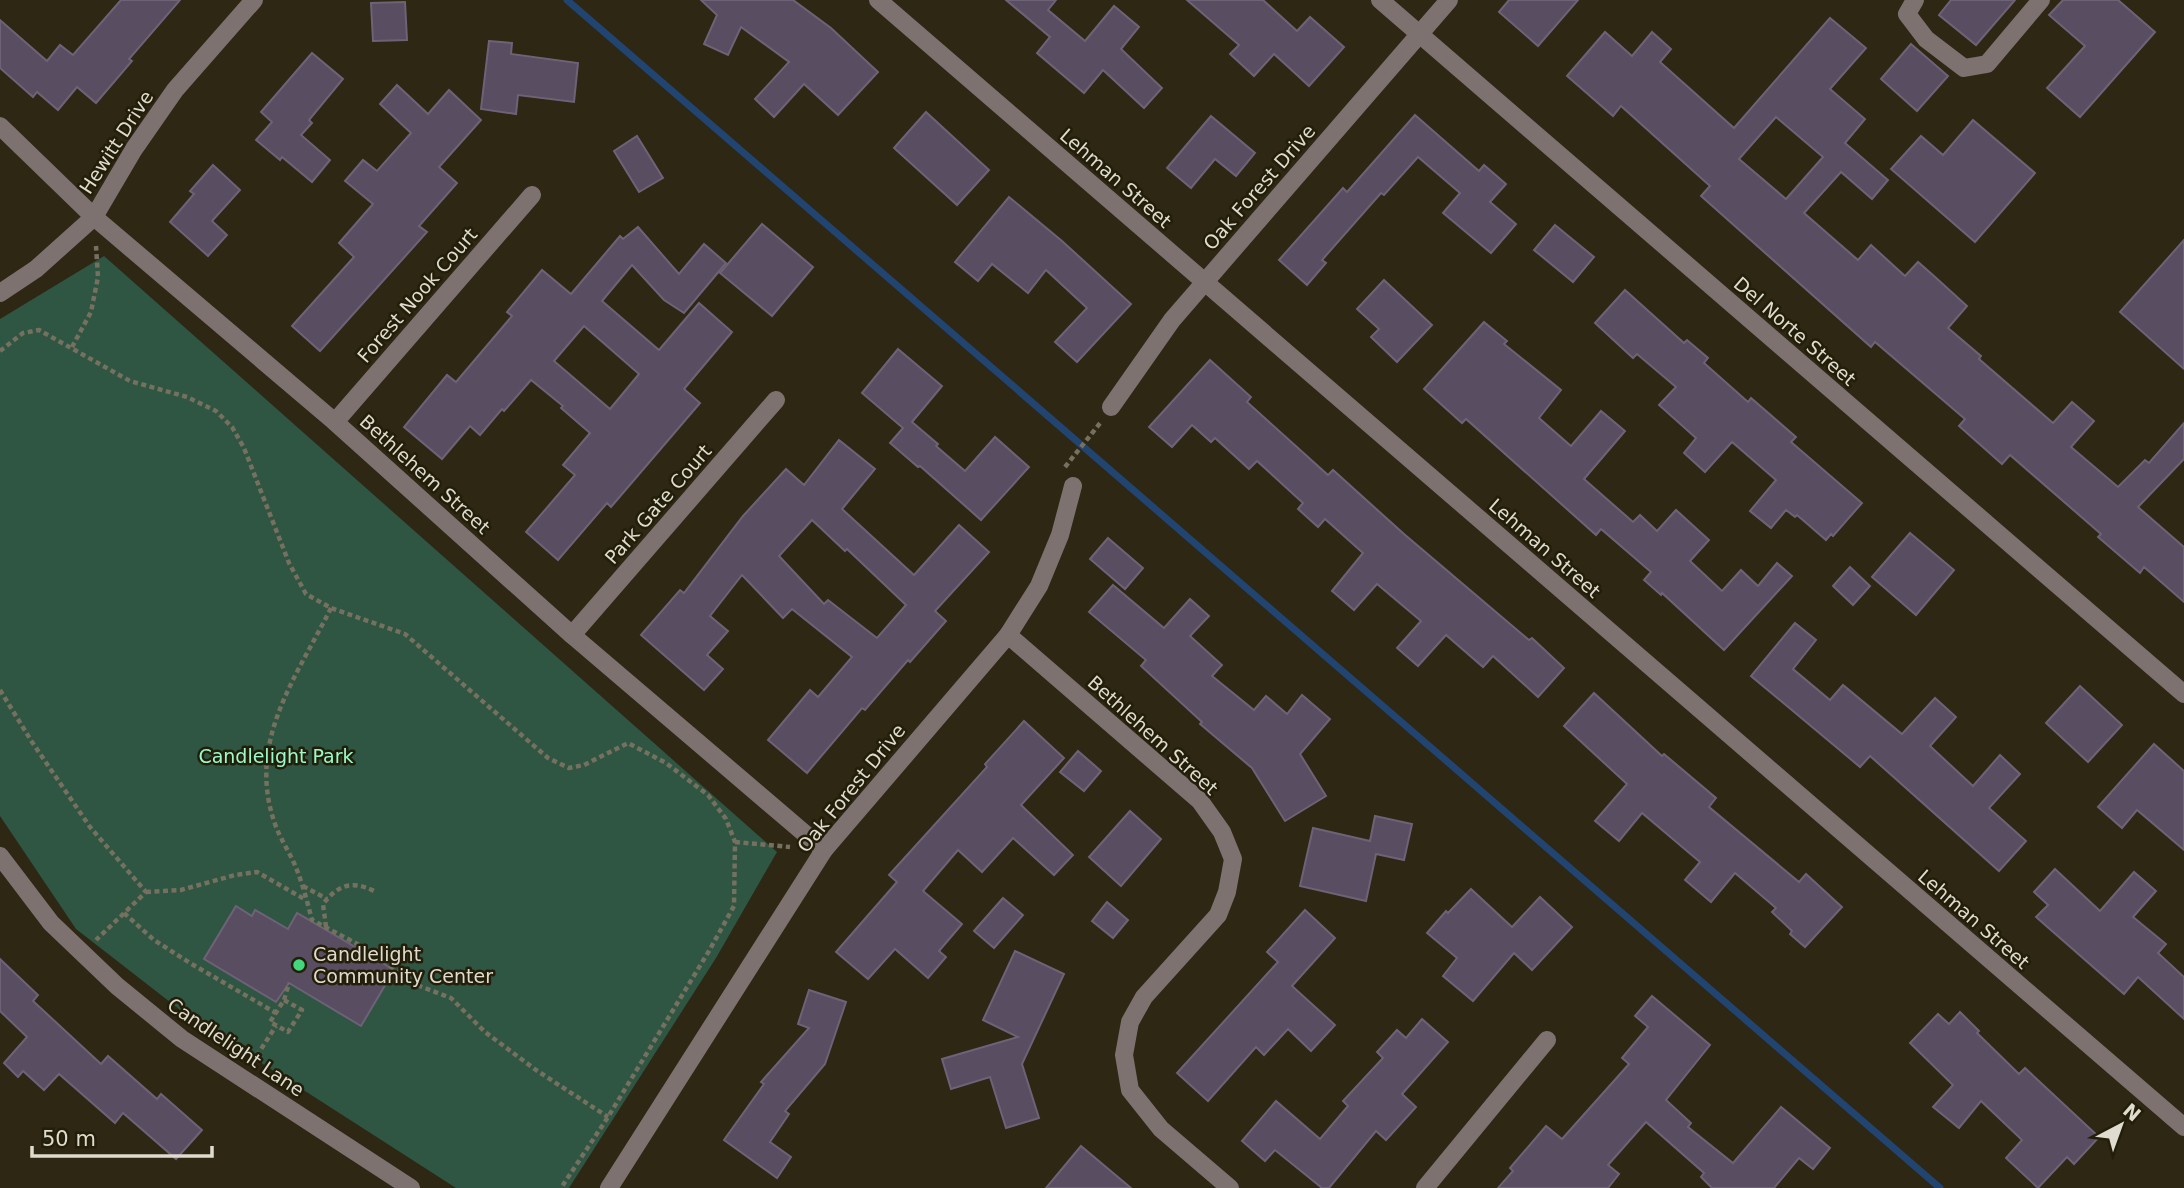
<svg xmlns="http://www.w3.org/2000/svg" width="2184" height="1188" font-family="'DejaVu Sans',sans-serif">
  <rect width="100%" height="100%" fill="#2d2713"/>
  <polygon fill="#2f5543" points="104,256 777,852 716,958 569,1188 456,1188 188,1016 76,929 0,816 0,319"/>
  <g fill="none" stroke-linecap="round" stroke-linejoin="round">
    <polyline stroke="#224470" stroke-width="7" points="567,0 1940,1188"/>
  </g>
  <g fill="#584d61" stroke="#6e6277" stroke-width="2" fill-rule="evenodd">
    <polygon points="121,0 180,0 129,59 132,61 96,103 77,87 58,110 37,92 33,97 0,68 0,20 47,61 60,45 73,55"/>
    <polygon points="701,0 793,0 831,28 878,72 838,115 804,84 774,117 755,99 789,62 741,27 728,55 704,44 717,15"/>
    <polygon points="1006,0 1056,0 1048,10 1085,41 1114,6 1139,27 1121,49 1162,88 1144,108 1103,70 1084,93 1037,53 1050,37"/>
    <polygon points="1187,0 1263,0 1297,31 1310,17 1344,47 1309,86 1274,54 1254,76 1230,54 1239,45"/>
    <polygon points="1509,0 1578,0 1538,46 1499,12"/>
    <polygon points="1951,0 2015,0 1976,45 1939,15"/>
    <polygon points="2063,0 2118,0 2155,32 2080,117 2047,88 2085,46 2049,15"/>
    <polygon points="405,2 407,40 373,41 371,3"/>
    <path d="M1830,18L1866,48L1830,89L1865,119L1845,143L1888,180L1872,199L1841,172L1804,213L1858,260L1871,245L1905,276L1918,262L1934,276L1967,306L1948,328L1981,356L1979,359L2053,423L2072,402L2094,421L2071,447L2118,487L2145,460L2149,463L2184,423V459L2138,507L2184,547V602L2144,567L2140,573L2098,537L2101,534L2010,455L2002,464L1959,426L1965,419L1875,342L1871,347L1701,196L1710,186L1621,106L1613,116L1567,76L1605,32L1632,56L1652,32L1671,49L1660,62L1734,128ZM1776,117L1823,157L1786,199L1739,159Z"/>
    <polygon points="489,41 512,43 511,54 578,63 574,102 518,95 516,114 481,109"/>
    <polygon points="1911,44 1948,76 1917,111 1881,79"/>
    <polygon points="312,53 343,79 309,120 312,123 301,135 330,160 312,182 282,157 280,160 256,140 272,122 261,112"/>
    <polygon points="397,85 428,114 449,90 481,120 439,167 457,183 419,226 427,232 320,351 292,326 354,257 339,243 373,204 345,181 363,160 377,171 411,133 380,104"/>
    <polygon points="926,112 989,170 957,205 894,148"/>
    <polygon points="1415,115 1479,171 1484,165 1506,184 1490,202 1516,224 1491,253 1443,213 1460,193 1418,157 1384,195 1381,193 1322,260 1326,263 1307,285 1279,260 1343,188 1347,192"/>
    <polygon points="1211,116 1255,153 1236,176 1215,159 1191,188 1167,168"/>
    <polygon points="1973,120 2035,173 1975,242 1891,169 1921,136 1943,155"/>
    <polygon points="637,136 663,178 639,192 614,151"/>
    <polygon points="213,165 240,190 212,221 227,235 208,256 170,222 194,194 190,191"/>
    <polygon points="1009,197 1062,241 1131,304 1077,362 1055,342 1087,308 1046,270 1028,293 992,264 978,281 955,262"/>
    <polygon points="762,224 813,267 772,316 720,273"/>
    <polygon points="1555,225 1594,257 1573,282 1534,250"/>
    <path d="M638,227L679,274L704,244L726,263L684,313L664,300L632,265L602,301L659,350L699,303L732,332L684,389L700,403L611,507L607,503L558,560L526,532L575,475L563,465L590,433L561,408L563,406L531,380L504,411L502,409L480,435L470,426L442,459L404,427L447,375L456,382L512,316L507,312L542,270L571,294L620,236L623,239ZM584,326L639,374L610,409L554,361Z"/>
    <polygon points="2184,240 2184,369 2120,312"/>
    <polygon points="1384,280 1432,325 1397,362 1371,337 1379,329 1357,309"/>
    <polygon points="1625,290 1684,343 1687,340 1708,358 1704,363 1748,402 1751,398 1796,437 1791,442 1862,503 1833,536 1831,534 1826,540 1797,515 1795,517 1786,510 1771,528 1750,511 1776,480 1732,442 1705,472 1684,453 1696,438 1659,405 1676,387 1637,354 1633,358 1595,323"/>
    <polygon points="1484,322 1507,341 1504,344 1561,390 1539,418 1571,446 1601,411 1625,431 1584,479 1633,522 1640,515 1657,531 1676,510 1709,540 1690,561 1722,591 1741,570 1758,586 1777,563 1792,576 1724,650 1662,593 1661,595 1644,580 1651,572 1601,529 1596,535 1466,419 1462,423 1424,389"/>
    <polygon points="898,349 942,386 912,422 938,444 936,446 965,471 995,437 1029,467 981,520 920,466 918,467 890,443 903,428 862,393"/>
    <polygon points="1210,360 1251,397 1247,402 1328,475 1333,470 1404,534 1529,640 1532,638 1564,668 1538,697 1493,656 1483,667 1446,635 1418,666 1397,648 1421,621 1377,584 1354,610 1332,591 1363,553 1325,519 1318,527 1298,509 1303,503 1257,461 1249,469 1215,438 1211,442 1192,425 1172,447 1149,427"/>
    <path d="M839,440L875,469L842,509L914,575L959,525L989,552L935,611L946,621L910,662L908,660L865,710L862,708L807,773L768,740L810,690L818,697L852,657L792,609L783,618L742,575L710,616L728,631L707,655L723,669L704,690L641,635L680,590L684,593L743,516L786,469L804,485ZM812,520L845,551L847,549L906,605L877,638L828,600L824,604L779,556Z"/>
    <polygon points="1910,533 1954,570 1916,615 1872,577"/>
    <polygon points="1108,538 1143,568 1125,589 1090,559"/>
    <polygon points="1850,567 1870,586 1853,605 1833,586"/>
    <polygon points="1113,585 1164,628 1190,599 1209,616 1190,636 1222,665 1212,676 1254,710 1266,696 1287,714 1302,695 1330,719 1300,754 1326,796 1285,821 1252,768 1200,724 1202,722 1141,666 1146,660 1089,612"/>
    <polygon points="1795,623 1816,640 1793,669 1830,700 1843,685 1902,734 1935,698 1956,717 1930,746 1973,786 2000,755 2020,774 1989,808 2026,841 1999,871 1870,756 1860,767 1751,676"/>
    <polygon points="2080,686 2122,725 2088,762 2046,723"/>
    <polygon points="1594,693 1662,756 1664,754 1716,798 1709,807 1799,882 1806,874 1842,907 1805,947 1790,934 1792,931 1772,912 1776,908 1735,873 1711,902 1685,880 1700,862 1642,813 1619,841 1595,821 1627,784 1564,726"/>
    <polygon points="1024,721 1064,758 1021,805 1073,855 1054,875 1013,838 982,872 958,850 923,891 962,924 939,951 946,957 928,978 895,949 868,979 836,952 897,882 889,875 987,767 985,764"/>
    <polygon points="2154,744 2184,771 2184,850 2137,810 2122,828 2098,807"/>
    <polygon points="1078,751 1101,771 1084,791 1060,772"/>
    <polygon points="1130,811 1161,839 1121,886 1089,857"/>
    <polygon points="1375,816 1412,824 1404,860 1376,854 1366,901 1300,886 1313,828 1370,841"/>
    <polygon points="2055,869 2100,911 2134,872 2156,891 2133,917 2166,944 2158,953 2184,977 2184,1019 2138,977 2124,994 2036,917 2048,905 2034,892"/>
    <polygon points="1471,889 1512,927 1540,897 1572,927 1532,970 1514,953 1473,1001 1443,976 1457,958 1427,933 1446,911 1448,913"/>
    <polygon points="1003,898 1023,915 994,948 974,931"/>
    <polygon points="1107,902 1128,920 1113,938 1092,921"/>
    <polygon points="236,906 252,916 255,910 288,929 297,913 394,970 361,1026 289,983 276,1002 204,959"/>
    <polygon points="1305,910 1335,938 1292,986 1335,1025 1311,1051 1288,1029 1264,1055 1256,1047 1208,1101 1177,1073 1278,962 1267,952"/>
    <polygon points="1015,951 1064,974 1022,1064 1039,1118 1006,1128 990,1077 951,1089 942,1059 1018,1037 983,1020"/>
    <polygon points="0,959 38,995 33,1001 101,1064 108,1056 157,1099 161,1094 202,1130 176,1159 123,1113 115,1123 59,1074 44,1090 23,1071 18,1077 4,1063 27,1037 0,1011"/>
    <polygon points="809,990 846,1002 825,1064 785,1111 789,1114 770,1142 791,1157 777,1178 724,1140 764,1084 761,1082 809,1028 798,1024"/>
    <polygon points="1652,996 1710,1045 1666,1100 1691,1123 1688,1127 1733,1163 1781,1107 1830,1148 1813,1169 1799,1158 1774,1188 1712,1188 1701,1177 1704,1173 1646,1122 1608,1165 1619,1174 1608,1188 1498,1188 1513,1171 1510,1168 1546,1126 1562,1139 1629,1064 1622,1058 1648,1027 1635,1016"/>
    <polygon points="1960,1012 1979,1031 1977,1033 2019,1074 2025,1068 2099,1137 2074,1164 2067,1157 2038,1188 2006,1158 2022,1140 1981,1101 1959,1128 1933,1107 1953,1085 1910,1043 1938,1014 1949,1024"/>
    <polygon points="1422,1019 1448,1042 1402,1094 1416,1107 1386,1140 1376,1131 1329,1188 1322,1188 1275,1150 1265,1161 1242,1141 1276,1101 1320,1139 1348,1106 1343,1101 1383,1058 1377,1052 1397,1030 1406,1038"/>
    <polygon points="1081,1146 1131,1188 1046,1188"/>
  </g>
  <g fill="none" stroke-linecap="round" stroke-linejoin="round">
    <g stroke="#75705f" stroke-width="4.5" stroke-dasharray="5 3.5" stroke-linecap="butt">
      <polyline points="72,347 91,312 98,277 96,246"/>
      <polyline points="0,351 23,333 39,330 130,381 187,397 216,411 232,427 244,448 289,563 306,594 331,608 405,634 548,758 569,768 584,765 628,743 666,763 708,795 726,819 735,842 734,906 709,951 608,1117 561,1188"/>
      <polyline points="1065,467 1101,422"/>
      <path d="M331,608C296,678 246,742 275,824C280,838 288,850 294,863C302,881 307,901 312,920L380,956L394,970L417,985L451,998L485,1032L536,1070L608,1117"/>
      <polyline points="0,690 32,742 90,827 146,892 96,940"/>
      <polyline points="735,842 790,847"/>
      <polyline points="303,886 327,899"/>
      <polyline points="146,892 181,890 235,875 257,872 306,900"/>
      <polyline points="124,913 154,940 190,963 276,1013"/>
      <path d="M326,927L323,904C338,885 352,880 374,891"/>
      <polyline points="284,1000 302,1010 288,1032 270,1022 284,1000 289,983"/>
      <polyline points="252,1063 276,1026"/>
    </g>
    <g stroke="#7e7270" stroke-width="18">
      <polyline points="878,0 2184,1127"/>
      <polyline points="1380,0 2184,694"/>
      <polyline points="1915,0 1907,14 1926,39 1964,68 1987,64 2041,0"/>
      <polyline points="0,126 94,217 335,422 572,635 824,850"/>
      <polyline points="0,293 36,269 94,217 134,149 175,90 254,0"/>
      <polyline points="1111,407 1172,320 1449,0"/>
      <polyline points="335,422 532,195"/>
      <polyline points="572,635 776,400"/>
      <polyline points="1008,635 1200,801 1222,832 1233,859 1227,892 1218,915 1144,997 1130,1022 1124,1055 1130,1090 1161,1129 1230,1188"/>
      <polyline points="0,856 51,923 117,986 182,1039 411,1188"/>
      <polyline points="609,1188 824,850 1008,635 1039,586 1060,535 1073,486"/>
      <polyline points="1425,1188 1547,1040"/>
    </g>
  </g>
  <circle fill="#42d77c" stroke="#231e09" stroke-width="2.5" cx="299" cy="965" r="7"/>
  <g text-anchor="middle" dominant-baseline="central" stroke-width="5" stroke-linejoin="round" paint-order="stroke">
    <g font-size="19" fill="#dfdccf" stroke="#231e09">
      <text transform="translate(116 142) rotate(-57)">Hewitt Drive</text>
      <text transform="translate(1116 178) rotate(41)">Lehman Street</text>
      <text transform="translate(1259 187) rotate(-49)">Oak Forest Drive</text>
      <text transform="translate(417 295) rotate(-49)">Forest Nook Court</text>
      <text transform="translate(1795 331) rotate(41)">Del Norte Street</text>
      <text transform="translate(425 474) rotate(42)">Bethlehem Street</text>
      <text transform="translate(658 504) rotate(-49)">Park Gate Court</text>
      <text transform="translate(1545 548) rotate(41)">Lehman Street</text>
      <text transform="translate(1153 735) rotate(42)">Bethlehem Street</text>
      <text transform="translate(851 788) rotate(-51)">Oak Forest Drive</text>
      <text transform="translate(1974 919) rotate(41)">Lehman Street</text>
      <text transform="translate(236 1047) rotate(34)">Candlelight Lane</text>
    </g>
    <g font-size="19" fill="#98fbcc" stroke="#231e09">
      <text x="276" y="756">Candlelight Park</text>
    </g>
    <g font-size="19" fill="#dfdccf" stroke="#231e09" text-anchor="start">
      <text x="313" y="954">Candlelight<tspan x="313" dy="22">Community Center</tspan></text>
    </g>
  </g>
  <g transform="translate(2121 1125) rotate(41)" stroke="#231e09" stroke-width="5" paint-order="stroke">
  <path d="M0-5L12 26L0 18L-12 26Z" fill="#dfdccf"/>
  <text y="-10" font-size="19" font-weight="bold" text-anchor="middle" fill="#dfdccf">N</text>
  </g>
  <path d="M32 1146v10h180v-10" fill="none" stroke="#dfdccf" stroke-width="3.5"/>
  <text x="42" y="1146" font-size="21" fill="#dfdccf" stroke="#231e09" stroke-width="5" paint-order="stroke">50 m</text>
</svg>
